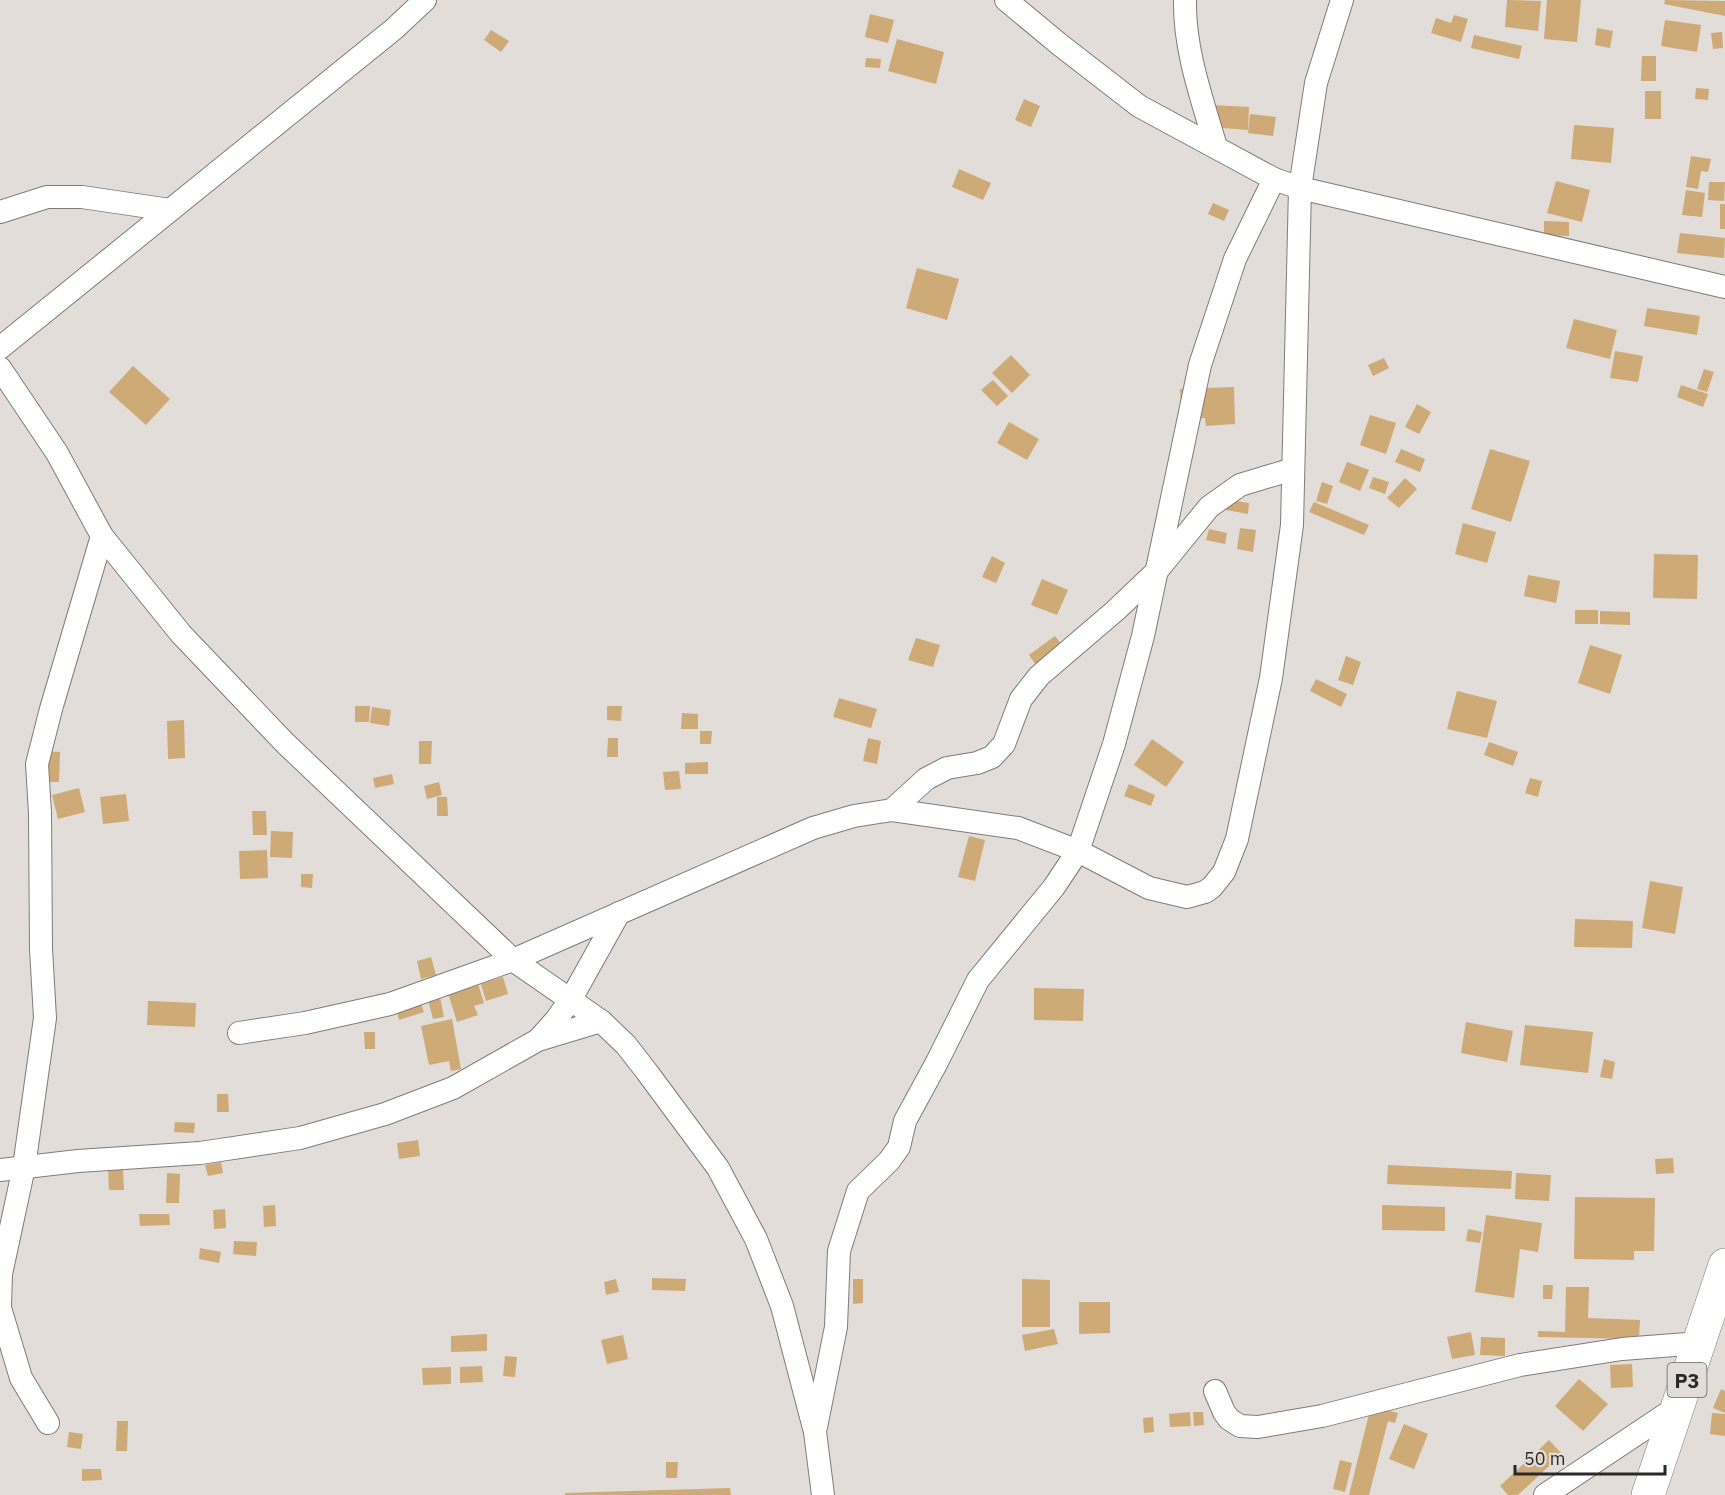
<svg xmlns="http://www.w3.org/2000/svg" width="1725" height="1495" font-family="'IBM Plex Sans',sans-serif">
  <rect width="100%" height="100%" fill="#e2ddd9"/>
  <g fill="#ceaa76">
    <polygon points="1507,0 1541,1 1538,31 1505,27"/>
    <polygon points="1547,0 1581,0 1577,42 1544,39"/>
    <polygon points="1665,0 1725,1 1725,16 1664,4"/>
    <polygon points="870,14 894,20 888,43 865,37"/>
    <polygon points="1454,15 1468,19 1461,42 1431,33 1436,18 1451,23"/>
    <polygon points="1665,20 1701,25 1697,52 1661,46"/>
    <polygon points="1597,28 1613,31 1610,48 1595,45"/>
    <polygon points="491,30 509,41 501,52 484,40"/>
    <polygon points="1722,32 1723,48 1713,49 1711,33"/>
    <polygon points="1474,35 1522,46 1519,59 1471,48"/>
    <polygon points="897,39 944,52 936,84 888,71"/>
    <polygon points="1642,56 1656,56 1656,81 1641,81"/>
    <polygon points="866,58 881,59 880,68 865,67"/>
    <polygon points="1696,88 1709,89 1708,100 1695,99"/>
    <rect x="1645" y="91" width="16" height="28"/>
    <polygon points="1024,99 1040,106 1031,127 1015,120"/>
    <polygon points="1212,105 1249,107 1248,130 1211,127"/>
    <polygon points="1250,114 1276,117 1273,136 1248,133"/>
    <polygon points="1574,125 1614,128 1611,163 1571,159"/>
    <polygon points="1691,156 1711,159 1708,172 1701,171 1698,189 1686,187"/>
    <polygon points="959,169 991,183 983,200 952,187"/>
    <polygon points="1556,181 1590,190 1582,222 1547,213"/>
    <polygon points="1709,182 1725,182 1724,201 1708,200"/>
    <polygon points="1686,190 1705,193 1702,217 1682,215"/>
    <polygon points="1213,203 1229,210 1224,221 1208,214"/>
    <rect x="1720" y="204" width="5" height="25"/>
    <polygon points="1544,221 1569,222 1569,236 1544,235"/>
    <polygon points="1680,233 1725,238 1724,258 1677,253"/>
    <polygon points="917,268 959,279 947,320 906,308"/>
    <polygon points="1647,308 1700,316 1697,335 1644,326"/>
    <polygon points="1574,319 1617,330 1610,359 1566,348"/>
    <polygon points="1615,351 1643,356 1638,382 1610,378"/>
    <polygon points="1011,355 1030,375 1012,393 992,373"/>
    <polygon points="1384,358 1389,368 1373,376 1368,365"/>
    <polygon points="133,366 170,399 146,425 109,392"/>
    <polygon points="1704,369 1714,372 1707,392 1697,389"/>
    <polygon points="993,380 1008,396 997,406 981,390"/>
    <polygon points="1681,385 1708,394 1703,407 1677,397"/>
    <polygon points="1234,387 1235,424 1206,426 1205,418 1182,419 1180,389"/>
    <polygon points="1417,404 1431,412 1419,434 1405,427"/>
    <polygon points="1370,415 1396,423 1386,454 1360,445"/>
    <polygon points="1009,422 1039,439 1027,460 997,443"/>
    <polygon points="1401,449 1425,459 1420,472 1395,462"/>
    <polygon points="1490,449 1530,461 1511,522 1471,509"/>
    <polygon points="1347,462 1369,470 1360,491 1339,482"/>
    <polygon points="1373,477 1389,482 1385,494 1369,488"/>
    <polygon points="1405,478 1417,489 1399,508 1387,498"/>
    <polygon points="1322,482 1333,486 1327,504 1316,501"/>
    <polygon points="1223,499 1249,503 1248,514 1221,509"/>
    <polygon points="1314,502 1369,525 1364,535 1309,512"/>
    <polygon points="1463,523 1496,532 1487,563 1455,554"/>
    <polygon points="1240,528 1256,530 1253,552 1237,549"/>
    <polygon points="1209,529 1227,533 1225,544 1206,540"/>
    <polygon points="1654,554 1698,555 1697,599 1653,598"/>
    <polygon points="992,556 1005,563 996,583 982,577"/>
    <polygon points="1528,575 1560,581 1556,603 1524,596"/>
    <polygon points="1042,579 1068,590 1057,615 1031,605"/>
    <rect x="1575" y="610" width="23" height="14"/>
    <polygon points="1600,611 1630,612 1630,625 1600,624"/>
    <polygon points="1055,636 1065,649 1038,668 1029,655"/>
    <polygon points="916,638 940,645 933,667 908,660"/>
    <polygon points="1590,645 1622,655 1610,694 1578,683"/>
    <polygon points="1346,656 1361,662 1353,685 1338,680"/>
    <polygon points="1316,679 1347,694 1341,707 1310,691"/>
    <polygon points="1457,691 1497,701 1487,738 1447,729"/>
    <polygon points="839,698 877,709 871,728 833,717"/>
    <polygon points="355,706 370,706 369,722 355,722"/>
    <polygon points="607,706 622,706 621,721 607,720"/>
    <polygon points="372,707 391,710 389,726 370,723"/>
    <polygon points="682,713 698,714 698,729 681,729"/>
    <polygon points="184,720 185,758 168,759 167,721"/>
    <polygon points="700,731 712,731 711,744 700,744"/>
    <polygon points="608,738 618,738 618,757 607,757"/>
    <polygon points="868,738 881,741 877,764 863,761"/>
    <polygon points="1152,739 1184,762 1166,787 1134,765"/>
    <polygon points="419,741 432,741 431,764 419,764"/>
    <polygon points="1489,742 1518,752 1513,766 1484,755"/>
    <polygon points="34,751 60,752 59,782 33,782"/>
    <polygon points="708,762 708,774 685,774 685,763"/>
    <polygon points="679,771 681,789 665,790 663,772"/>
    <polygon points="392,774 394,784 375,788 373,778"/>
    <polygon points="1530,778 1542,781 1538,797 1525,793"/>
    <polygon points="439,782 442,795 427,799 424,786"/>
    <polygon points="1129,784 1155,795 1151,806 1124,796"/>
    <polygon points="79,788 85,812 58,819 52,795"/>
    <polygon points="126,794 129,821 103,824 100,797"/>
    <polygon points="437,797 447,797 448,816 437,816"/>
    <polygon points="252,811 266,811 267,835 253,835"/>
    <polygon points="271,831 293,832 292,858 270,857"/>
    <polygon points="969,836 985,840 975,881 958,877"/>
    <polygon points="267,850 268,878 240,879 239,851"/>
    <polygon points="301,874 313,874 312,888 301,887"/>
    <polygon points="1650,881 1683,887 1675,934 1642,928"/>
    <polygon points="1575,919 1633,921 1632,948 1574,947"/>
    <polygon points="431,957 436,975 421,979 417,961"/>
    <polygon points="503,977 508,994 486,1001 481,984"/>
    <polygon points="478,984 484,1003 474,1006 478,1015 457,1022 448,993"/>
    <polygon points="1034,988 1084,989 1083,1021 1034,1020"/>
    <polygon points="440,997 444,1017 433,1019 428,1000"/>
    <polygon points="148,1001 196,1003 195,1027 147,1025"/>
    <polygon points="420,1001 424,1012 399,1020 396,1008"/>
    <polygon points="452,1019 461,1069 451,1071 449,1061 429,1065 421,1026"/>
    <polygon points="1466,1022 1513,1031 1507,1062 1461,1053"/>
    <polygon points="1525,1025 1593,1032 1588,1073 1520,1065"/>
    <polygon points="364,1032 375,1032 375,1049 365,1049"/>
    <polygon points="1604,1059 1615,1062 1612,1079 1600,1077"/>
    <polygon points="217,1094 228,1094 229,1112 217,1112"/>
    <polygon points="175,1122 195,1123 194,1133 174,1132"/>
    <polygon points="418,1140 420,1156 399,1159 397,1143"/>
    <polygon points="1673,1158 1674,1173 1656,1174 1655,1159"/>
    <polygon points="221,1162 223,1173 208,1176 205,1165"/>
    <polygon points="1388,1165 1512,1171 1511,1189 1387,1184"/>
    <polygon points="108,1169 123,1169 124,1190 109,1190"/>
    <polygon points="167,1173 180,1174 179,1203 166,1203"/>
    <polygon points="1516,1173 1551,1175 1549,1201 1515,1199"/>
    <polygon points="1575,1197 1655,1198 1654,1251 1634,1251 1634,1260 1574,1259"/>
    <polygon points="275,1205 276,1226 264,1227 263,1206"/>
    <polygon points="1382,1205 1445,1207 1445,1231 1382,1230"/>
    <polygon points="225,1209 226,1228 214,1229 213,1210"/>
    <polygon points="139,1214 169,1214 170,1225 140,1226"/>
    <polygon points="1486,1215 1542,1223 1538,1252 1520,1249 1514,1298 1475,1292"/>
    <polygon points="1468,1229 1482,1232 1480,1243 1466,1241"/>
    <polygon points="234,1241 257,1242 256,1256 233,1254"/>
    <polygon points="200,1248 221,1252 219,1263 199,1259"/>
    <polygon points="652,1278 686,1279 685,1291 652,1290"/>
    <polygon points="616,1279 619,1292 606,1295 604,1282"/>
    <polygon points="853,1279 863,1279 863,1303 853,1304"/>
    <polygon points="1022,1279 1050,1280 1050,1327 1022,1327"/>
    <polygon points="1543,1285 1553,1285 1552,1299 1543,1299"/>
    <polygon points="1566,1287 1589,1287 1588,1318 1640,1320 1639,1339 1538,1337 1538,1331 1565,1332"/>
    <polygon points="1079,1302 1110,1302 1110,1333 1079,1334"/>
    <polygon points="1054,1329 1058,1344 1025,1351 1022,1335"/>
    <polygon points="1471,1332 1475,1355 1452,1359 1447,1337"/>
    <polygon points="487,1334 487,1351 451,1352 451,1336"/>
    <polygon points="623,1335 628,1359 607,1364 601,1340"/>
    <polygon points="1481,1337 1505,1338 1505,1356 1480,1355"/>
    <polygon points="505,1356 517,1357 515,1377 503,1376"/>
    <polygon points="1632,1364 1633,1387 1611,1388 1610,1365"/>
    <polygon points="482,1366 483,1382 460,1383 460,1367"/>
    <polygon points="451,1367 451,1384 423,1385 422,1368"/>
    <polygon points="1579,1379 1608,1404 1583,1431 1555,1406"/>
    <polygon points="1721,1389 1725,1391 1725,1413 1713,1408"/>
    <polygon points="1371,1406 1398,1413 1395,1423 1388,1421 1369,1495 1349,1495"/>
    <polygon points="1190,1412 1191,1426 1170,1427 1169,1414"/>
    <polygon points="1193,1412 1203,1412 1204,1425 1194,1426"/>
    <polygon points="1712,1413 1725,1414 1725,1436 1710,1434"/>
    <polygon points="1153,1417 1154,1432 1144,1433 1143,1418"/>
    <polygon points="117,1421 128,1421 127,1451 116,1451"/>
    <polygon points="1404,1424 1428,1434 1414,1469 1389,1459"/>
    <polygon points="69,1432 83,1434 81,1449 67,1447"/>
    <polygon points="1549,1440 1562,1454 1518,1495 1508,1495 1500,1486"/>
    <polygon points="1340,1460 1352,1463 1345,1492 1333,1489"/>
    <polygon points="666,1462 678,1462 677,1478 666,1478"/>
    <polygon points="82,1469 101,1469 102,1480 82,1481"/>
    <polygon points="730,1488 731,1495 565,1495 565,1493"/>
  </g>
  <g fill="none" stroke-linecap="round" stroke-linejoin="round">
    <defs>
      <g id="street">
        <polyline points="1006,0 1059,44 1139,106 1274,179 1300,188 1725,287"/>
        <path d="M1185,0C1184,50 1202,99 1216,147"/>
        <polyline points="0,212 47,197 82,197 170,210"/>
        <polyline points="0,348 394,29 425,0"/>
        <polyline points="0,368 57,453 102,536 181,634 285,743 513,960 601,1021 626,1045 647,1072 718,1168 756,1239 782,1306 815,1432 823,1495"/>
        <polyline points="892,810 926,779 947,768 977,763 992,757 1004,744 1021,699 1039,676 1115,611 1156,572 1209,507 1240,485 1293,469"/>
        <polyline points="239,1033 305,1023 390,1004 513,960 813,828 854,816 892,810 1018,828 1078,851 1149,888 1187,897 1205,892 1212,887 1224,872 1237,839 1271,678 1292,525 1300,188 1316,83 1342,0"/>
        <polyline points="538,1040 556,1020 571,999 619,913"/>
        <polyline points="0,1170 78,1161 200,1153 300,1138 385,1114 453,1088 538,1040 601,1021"/>
        <polyline points="0,1306 1,1274 24,1167 45,1018 41,949 40,813 37,764 51,709 102,536"/>
        <polyline points="0,1308 21,1378 48,1423"/>
        <polyline points="1215,1391 1224,1412 1229,1419 1240,1426 1258,1427 1322,1416 1520,1365 1622,1349 1700,1343"/>
        <polyline points="816,1427 836,1327 839,1251 858,1191 889,1161 899,1147 905,1121 937,1062 978,980 1054,887 1078,851 1114,744 1143,636 1200,365 1235,259 1274,179"/>
        <polyline points="1545,1495 1677,1407"/>
      </g>
      <polyline id="primary" points="1648,1495 1725,1265"/>
    </defs>
    <use href="#street" stroke="#807b77" stroke-width="24"/>
    <use href="#primary" stroke="#807b77" stroke-width="34"/>
    <use href="#street" stroke="#fff" stroke-width="22"/>
    <use href="#primary" stroke="#fff" stroke-width="33"/>
  </g>
  <g text-anchor="middle" dominant-baseline="central" stroke-width="4.5" stroke-linejoin="round" paint-order="stroke">
    <rect fill="#e2ddd9" stroke="#625f5d" stroke-width="1.5" x="1667.5" y="1363" width="39" height="34" rx="4.5"/>
    <g font-size="20" font-weight="bold" fill="#2b2928">
      <text x="1687" y="1380">P3</text>
    </g>
  </g>
  <path d="M1515 1465v9h150v-9" fill="none" stroke="#2b2928" stroke-width="3"/>
  <text x="1524" y="1465" font-size="18" fill="#2b2928" stroke="#e2ddd9" stroke-width="4.5" paint-order="stroke">50 m</text>
</svg>
